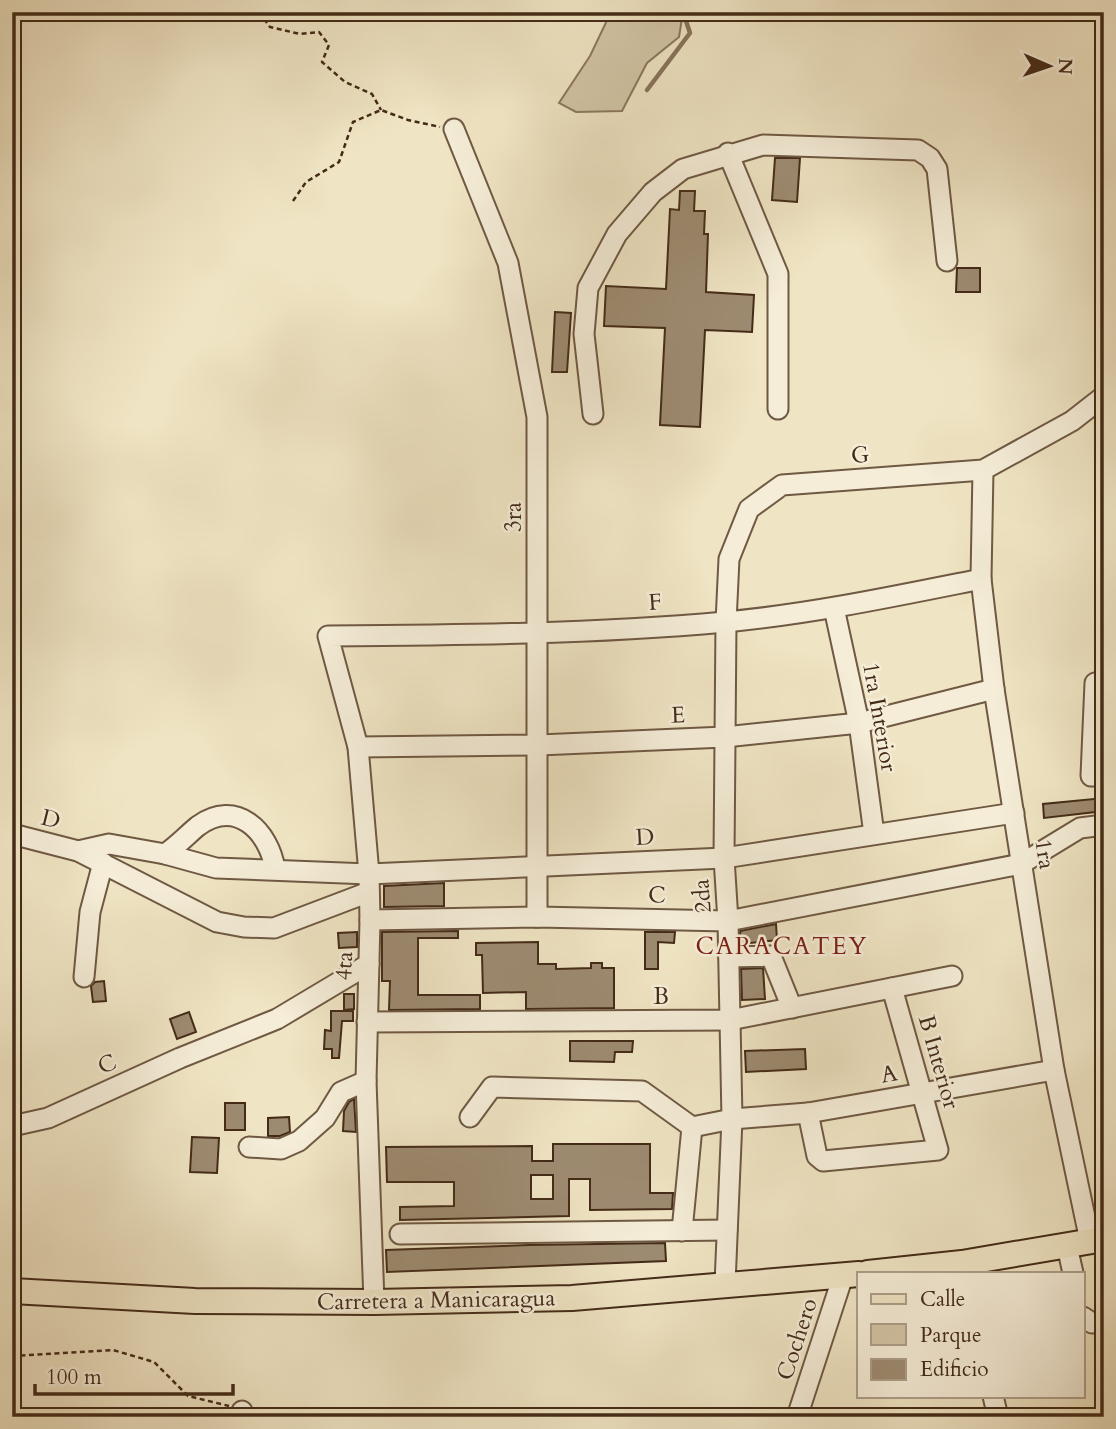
<svg xmlns="http://www.w3.org/2000/svg" width="1116" height="1429" font-family="Cardo,serif">
  <rect width="100%" height="100%" fill="#efe4c3"/>
  <filter id="stains"><feTurbulence type="fractalNoise" baseFrequency=".00286" numOctaves="4"/><feColorMatrix values="0 0 0 0 .2 0 0 0 0 .09 0 0 0 0 .02 0 0 0 .5 -.17"/></filter>
  <radialGradient id="worn" r=".72"><stop offset=".6" stop-color="#630" stop-opacity="0"/><stop offset="1" stop-color="#630" stop-opacity=".3"/></radialGradient>
  <polygon fill="#d2c5a6" stroke="#8b785f" stroke-width="2" points="611,12 683,12 679,37 647,63 622,111 576,112 559,103 590,56"/>
  <g fill="none" stroke-linecap="round" stroke-linejoin="round">
    <polyline stroke="#88745c" stroke-width="4.5" points="647,90 690,33 683,12"/>
  </g>
  <g fill="#9d8b71" stroke="#442b18" stroke-width="2" fill-rule="evenodd">
    <polygon points="775,158 800,158 797,202 772,200"/>
    <polygon points="680,191 695,191 694,211 705,211 704,234 708,234 706,292 754,295 752,332 705,330 700,427 660,425 665,328 604,326 606,286 666,289 670,209 679,210"/>
    <polygon points="957,268 980,268 980,292 956,292"/>
    <polygon points="555,312 571,313 567,372 552,372"/>
    <polygon points="1104,798 1104,811 1044,818 1043,804"/>
    <polygon points="444,883 444,906 384,907 384,886"/>
    <polygon points="776,924 777,940 741,944 740,931"/>
    <polygon points="458,931 458,938 418,938 418,995 480,995 480,1009 389,1010 390,981 382,981 382,932"/>
    <polygon points="357,932 357,947 339,948 338,933"/>
    <polygon points="645,932 675,932 674,943 658,942 658,969 645,969"/>
    <polygon points="538,942 538,964 556,964 556,969 591,968 591,963 602,963 602,968 614,968 614,1008 526,1009 526,992 483,993 482,955 476,955 476,943"/>
    <polygon points="763,968 765,999 742,1000 741,969"/>
    <polygon points="104,981 106,1001 93,1002 91,986 95,982"/>
    <polygon points="344,994 354,994 354,1009 344,1010"/>
    <polygon points="331,1011 353,1011 353,1021 342,1021 339,1058 332,1058 332,1049 324,1049 325,1030 331,1031"/>
    <polygon points="189,1012 196,1032 177,1039 170,1019"/>
    <polygon points="570,1041 633,1041 632,1052 615,1052 614,1062 570,1061"/>
    <polygon points="805,1049 806,1069 746,1072 745,1051"/>
    <polygon points="354,1099 356,1132 343,1131 344,1111 349,1102"/>
    <rect x="225" y="1103" width="20" height="27"/>
    <polygon points="289,1117 290,1132 280,1136 268,1136 268,1118"/>
    <polygon points="192,1137 219,1138 217,1173 190,1172"/>
    <path d="M553,1144H650V1193H673L672,1209L590,1210V1179H569V1216L400,1220V1207L454,1206V1182H387L386,1147L532,1146V1161H553ZM531,1175H553V1199H531Z"/>
    <polygon points="665,1243 666,1261 387,1272 386,1250 529,1245"/>
  </g>
  <g fill="none" stroke-linecap="round" stroke-linejoin="round">
    <defs>
      <g id="minor">
        <polyline points="454,129 508,263 537,417 537,917"/>
        <polyline points="728,153 778,274 778,409"/>
        <polyline points="593,414 584,334 588,288 617,234 653,192 683,169 763,145 918,150 930,158 937,169 947,261"/>
        <polyline points="983,470 981,579 994,689 1054,1070 1090,1241"/>
        <polyline points="834,608 859,723 874,834"/>
        <polyline points="1104,682 1095,683 1091,776 1104,776"/>
        <polyline points="358,747 539,745 725,737 859,723 994,689"/>
        <polyline points="12,834 78,851 217,922 244,927 274,928 369,892"/>
        <polyline points="78,851 109,844 165,854 216,868 369,874 724,858 1014,813"/>
        <path d="M165,854C177,846 187,835 198,826C236,798 269,831 275,869"/>
        <polyline points="370,920 537,917 728,921 1021,864 1080,828 1104,825"/>
        <polyline points="729,957 771,956 792,1008"/>
        <polyline points="84,977 90,912 103,863"/>
        <polyline points="367,1022 730,1020 952,976"/>
        <polyline points="808,1113 817,1156 823,1161 938,1150 892,988"/>
        <polyline points="470,1117 492,1087 642,1091 692,1127 682,1231"/>
        <polyline points="12,1126 48,1118 180,1058 277,1019 369,964"/>
        <polyline points="692,1127 732,1119 808,1113 1054,1070"/>
        <polyline points="249,1147 281,1149 299,1141 325,1118 341,1092 366,1081"/>
        <polyline points="400,1234 727,1230"/>
        <polyline points="1067,1246 1073,1273"/>
        <polyline points="725,1284 732,1119 728,921 724,858 726,622 729,559 749,509 782,485 983,470 1072,421 1104,396"/>
        <path d="M374,1302L366,1081L370,920L369,874L358,747L328,636C461,635 593,634 725,622C811,614 896,596 981,579"/>
        <polyline points="1083,1317 1092,1323"/>
        <polyline points="993,1396 998,1417"/>
        <polyline points="242,1411 243,1417"/>
        <polyline points="797,1417 843,1276"/>
      </g>
      <g id="major">
        <polyline points="868,1273 962,1263 1104,1239"/>
        <polyline points="12,1291 195,1301 374,1302 572,1298 859,1274"/>
      </g>
    </defs>
    <use href="#minor" stroke="#6f5943" stroke-width="23"/>
    <use href="#major" stroke="#442b18" stroke-width="28"/>
    <g stroke="#442b18" stroke-width="2.5" stroke-dasharray="5 3.5" stroke-linecap="butt">
      <polyline points="259,12 270,27 300,34 319,32 329,45 322,62 345,82 372,94 381,110"/>
      <polyline points="293,201 306,182 339,162 353,122 381,110 408,120 440,127"/>
      <polyline points="12,1356 113,1350 154,1362 188,1396 229,1406"/>
    </g>
    <use href="#minor" stroke="#f5edd8" stroke-width="19"/>
    <use href="#major" stroke="#efe4c3" stroke-width="24"/>
  </g>
  <g text-anchor="middle" dominant-baseline="central" stroke-width="5" stroke-linejoin="round" paint-order="stroke">
    <g font-size="23" fill="#442b18" stroke="#f5edd8">
      <text transform="translate(860 455) rotate(-4)">G</text>
      <text transform="translate(513 517) rotate(-90)">3ra</text>
      <text transform="translate(655 602) rotate(-4)">F</text>
      <text transform="translate(678 715) rotate(-2)">E</text>
      <text transform="translate(880 717) rotate(80)">1ra Interior</text>
      <text transform="translate(51 819) rotate(14)">D</text>
      <text transform="translate(645 837) rotate(-3)">D</text>
      <text transform="translate(1045 854) rotate(81)">1ra</text>
      <text transform="translate(657 895) rotate(1)">C</text>
      <text transform="translate(702 896) rotate(-94)">2da</text>
      <text transform="translate(344 966) rotate(-87)">4ta</text>
      <text x="661" y="996">B</text>
      <text transform="translate(939 1062) rotate(74)">B Interior</text>
      <text transform="translate(107 1064) rotate(-24)">C</text>
      <text transform="translate(889 1074) rotate(-10)">A</text>
      <text transform="translate(436 1300) rotate(-1)">Carretera a Manicaragua</text>
      <text transform="translate(797 1339) rotate(-72)">Cochero</text>
    </g>
    <g font-size="24" letter-spacing="2" fill="#7a1f14" stroke="#f5edd8">
      <text x="782" y="946">CARACATEY</text>
    </g>
  </g>
  <rect width="1116" height="1429" fill="none" stroke="#efe4c3" stroke-width="42"/>
  <rect x="14" y="14" width="1088" height="1401" fill="none" stroke="#442b18" stroke-width="3.5"/>
  <rect x="21" y="21" width="1074" height="1387" fill="none" stroke="#442b18" stroke-width="2"/>
  <rect x="857" y="1272" width="228" height="126" fill="#f5edd8" stroke="#ae9f8b" stroke-width="2"/>
  <rect x="871" y="1294" width="35" height="10" fill="#efe4c3" stroke="#ae9f8b" stroke-width="2"/>
  <text x="920" y="1306" font-size="21" fill="#442b18">Calle</text>
  <rect x="871" y="1324" width="35" height="21" fill="#d2c5a6" stroke="#ae9f8b" stroke-width="2"/>
  <text x="920" y="1342" font-size="21" fill="#442b18">Parque</text>
  <rect x="871" y="1359" width="35" height="21" fill="#9d8b71" stroke="#ae9f8b" stroke-width="2"/>
  <text x="920" y="1376" font-size="21" fill="#442b18">Edificio</text>
  <g transform="translate(1049 66) rotate(92)" stroke="#f5edd8" stroke-width="5" paint-order="stroke">
  <path d="M0-5L12 26L0 18L-12 26Z" fill="#442b18"/>
  <text y="-10" font-size="19" font-weight="bold" text-anchor="middle" fill="#442b18">N</text>
  </g>
  <path d="M35 1384v10h198v-10" fill="none" stroke="#442b18" stroke-width="3.5"/>
  <text x="46" y="1384" font-size="21" fill="#442b18" stroke="#f5edd8" stroke-width="5" paint-order="stroke">100 m</text>
  <rect width="100%" height="100%" filter="url(#stains)"/>
  <rect width="100%" height="100%" fill="url(#worn)"/>
</svg>
